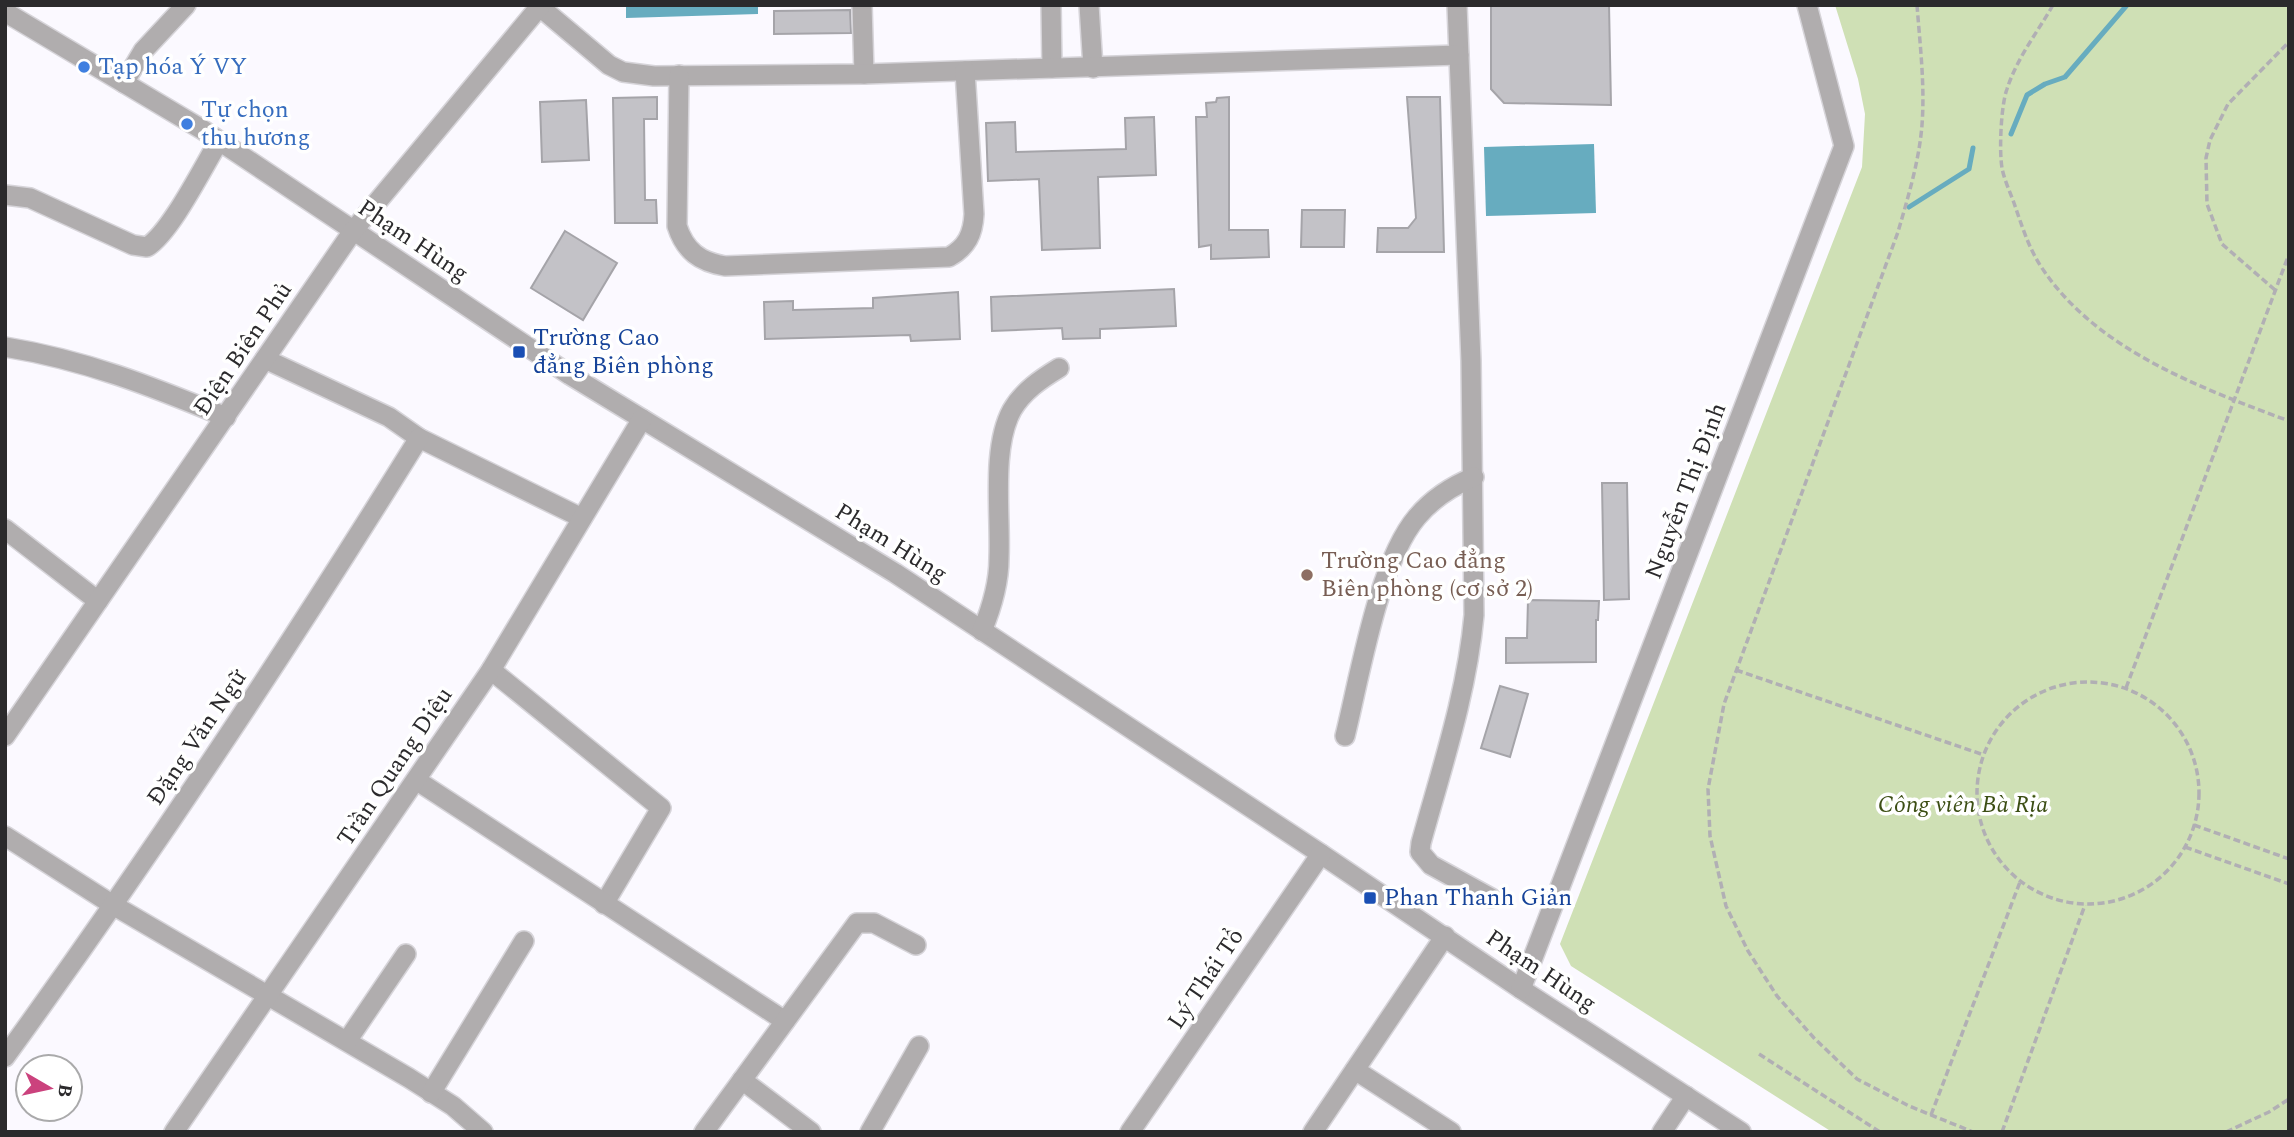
<svg xmlns="http://www.w3.org/2000/svg" width="2294" height="1137" font-family="Spectral,serif">
  <rect width="100%" height="100%" fill="#fbf9ff"/>
  <polygon fill="#cfe0b5" points="1835,5 2289,5 2289,1132 1832,1132 1571,966 1560,944 1862,167 1865,114 1858,79"/>
  <g fill="#67acbf">
    <polygon points="626,5 758,5 758,14 626,18"/>
    <polygon points="1594,144 1596,213 1486,216 1484,147"/>
  </g>
  <g fill="none" stroke-linecap="round" stroke-linejoin="round">
    <g stroke="#67acbf" stroke-width="5">
      <polyline points="2011,134 2027,95 2045,84 2065,77 2127,5"/>
      <polyline points="1909,207 1969,169 1973,148"/>
    </g>
  </g>
  <g fill="#c3c2c7" stroke="#a5a4a9" stroke-width="2">
    <polygon points="1491,5 1609,5 1611,105 1504,103 1491,89"/>
    <polygon points="850,10 851,33 774,34 774,11"/>
    <polygon points="657,97 657,119 644,119 645,200 656,200 657,223 615,223 613,98"/>
    <polygon points="1229,97 1229,230 1268,230 1269,257 1211,259 1211,245 1199,247 1196,117 1207,117 1206,103 1216,102 1217,98"/>
    <polygon points="1407,97 1440,97 1444,252 1377,252 1378,228 1408,228 1416,218"/>
    <polygon points="586,100 589,160 542,162 540,102"/>
    <polygon points="1154,117 1156,175 1098,177 1100,248 1042,250 1039,179 988,181 986,123 1015,122 1016,152 1126,149 1125,118"/>
    <polygon points="1302,210 1345,210 1344,247 1301,247"/>
    <polygon points="565,231 617,263 583,320 531,288"/>
    <polygon points="1174,289 1176,326 1100,329 1100,338 1063,339 1062,328 992,331 991,297"/>
    <polygon points="958,292 960,339 911,341 910,335 765,339 764,302 793,301 793,310 873,308 873,298"/>
    <polygon points="1602,483 1627,483 1629,599 1604,600"/>
    <polygon points="1528,600 1599,601 1598,620 1596,620 1596,662 1506,663 1506,638 1527,638"/>
    <polygon points="1500,686 1528,694 1510,757 1481,748"/>
  </g>
  <g fill="none" stroke-linecap="round" stroke-linejoin="round">
    <defs>
      <g id="minor">
        <polyline points="862,5 864,74"/>
        <polyline points="1051,5 1052,68"/>
        <polyline points="1089,5 1093,68"/>
        <path d="M1457,5L1471,361L1474,615C1467,693 1442,767 1421,843L1420,852L1431,865L1491,898"/>
        <polyline points="540,7 609,65 623,72 654,76 864,74 1459,55"/>
        <polyline points="5,12 203,130 570,375 895,573 1321,854 1521,989 1741,1132"/>
        <path d="M679,75L677,226C685,251 700,262 725,266L949,257C967,247 973,234 974,214L965,71"/>
        <polyline points="124,83 143,51 186,5"/>
        <path d="M5,195L30,198L133,245L147,247C171,232 203,167 219,141"/>
        <path d="M5,347C85,360 151,386 226,417"/>
        <polyline points="265,359 389,417 419,438 582,518"/>
        <polyline points="5,529 98,601"/>
        <path d="M982,631C992,607 999,583 999,558C1001,515 991,448 1012,410C1023,391 1041,379 1059,368"/>
        <polyline points="491,670 661,808 604,904"/>
        <polyline points="5,736 353,231 541,5"/>
        <path d="M1345,736C1360,676 1378,563 1417,517C1433,498 1452,486 1474,477"/>
        <polyline points="416,780 785,1021"/>
        <polyline points="5,836 113,905 409,1078 453,1106 483,1132"/>
        <polyline points="1521,989 1844,146 1807,5"/>
        <polyline points="347,1041 406,954"/>
        <path d="M5,1057C151,856 288,649 419,438"/>
        <polyline points="1355,1070 1451,1132"/>
        <polyline points="742,1080 811,1132"/>
        <polyline points="431,1093 524,941"/>
        <polyline points="174,1132 491,670 642,419"/>
        <polyline points="704,1132 857,923 874,923 916,945"/>
        <polyline points="870,1132 919,1046"/>
        <polyline points="1130,1132 1321,854"/>
        <polyline points="1313,1132 1445,936"/>
        <polyline points="1662,1132 1686,1096"/>
      </g>
    </defs>
    <use href="#minor" stroke="#d6d4d9" stroke-width="22"/>
    <g stroke="#b1afb4" stroke-width="3.5" stroke-dasharray="7 3.5" stroke-linecap="butt">
      <path d="M1917,5C1920,45 1925,85 1922,125C1919,162 1908,197 1898,232L1724,704L1708,789L1710,836L1726,906L1748,951L1777,996L1814,1038L1857,1079L1909,1106L1973,1132"/>
      <path d="M2053,5C2037,33 2017,58 2007,89C2001,105 1999,151 2002,168C2004,179 2010,192 2014,203C2022,226 2029,250 2044,271C2099,351 2201,388 2289,421"/>
      <polyline points="2275,290 2222,244 2207,204 2206,158 2210,140 2228,104 2289,42"/>
      <polyline points="1736,670 1984,755"/>
      <circle cx="2088" cy="793" r="111"/>
      <polyline points="2126,688 2289,254"/>
      <polyline points="2194,825 2289,859"/>
      <polyline points="2185,847 2289,884"/>
      <polyline points="1759,1054 1880,1132"/>
      <polyline points="1931,1115 2020,882"/>
      <polyline points="2002,1132 2085,905"/>
      <polyline points="2226,1132 2269,1112 2289,1099"/>
    </g>
    <use href="#minor" stroke="#b0adae" stroke-width="19"/>
  </g>
  <g fill="#3f7fe0" stroke="#fff" stroke-width="2.5">
    <circle cx="84" cy="67" r="7"/>
    <circle cx="187" cy="124" r="7"/>
  </g>
  <g fill="#1a4fb4" stroke="#fff" stroke-width="2.5">
    <rect x="512" y="345" width="14" height="14" rx="3.5"/>
    <rect x="1363" y="891" width="14" height="14" rx="3.5"/>
  </g>
  <circle fill="#8d6e63" stroke="#fff" stroke-width="2.5" cx="1307" cy="575" r="7"/>
  <g text-anchor="middle" dominant-baseline="central" stroke-width="7" stroke-linejoin="round" paint-order="stroke">
    <g font-size="24" fill="#366cbe" stroke="#fff" text-anchor="start">
      <text x="98" y="67">Tạp hóa Ý VY</text>
      <text x="201" y="110">Tự chọn<tspan x="201" dy="28">thu hương</tspan></text>
    </g>
    <g font-size="24" fill="#2b2a2c" stroke="#fff">
      <text transform="translate(413 241) rotate(34)">Phạm Hùng</text>
      <text transform="translate(243 349) rotate(-56)">Điện Biên Phủ</text>
      <text transform="translate(1686 491) rotate(-69)">Nguyễn Thị Định</text>
      <text transform="translate(891 543) rotate(32)">Phạm Hùng</text>
      <text transform="translate(197 738) rotate(-56)">Đặng Văn Ngữ</text>
      <text transform="translate(395 767) rotate(-56)">Trần Quang Diệu</text>
      <text transform="translate(1541 971) rotate(34)">Phạm Hùng</text>
      <text transform="translate(1206 979) rotate(-56)">Lý Thái Tổ</text>
    </g>
    <g font-size="24" fill="#164399" stroke="#fff" text-anchor="start">
      <text x="533" y="338">Trường Cao<tspan x="533" dy="28">đẳng Biên phòng</tspan></text>
      <text x="1384" y="898">Phan Thanh Giản</text>
    </g>
    <g font-size="24" fill="#785e54" stroke="#fff" text-anchor="start">
      <text x="1321" y="561">Trường Cao đẳng<tspan x="1321" dy="28">Biên phòng (cơ sở 2)</tspan></text>
    </g>
    <g font-size="24" font-style="italic" fill="#3c4e14" stroke="#fff">
      <text x="1963" y="805">Công viên Bà Rịa</text>
    </g>
  </g>
  <rect width="2294" height="1137" fill="none" stroke="#2b2a2c" stroke-width="14"/>
  <g transform="translate(49 1088) rotate(99)"><circle r="33" fill="#ffffff" stroke="#aaaaab" stroke-width="2"/>
  <path d="M0-5L12 26L0 18L-12 26Z" fill="#cb427d"/>
  <text y="-10" font-size="19" font-weight="bold" text-anchor="middle" fill="#2b2a2c">B</text>
  </g>
</svg>
